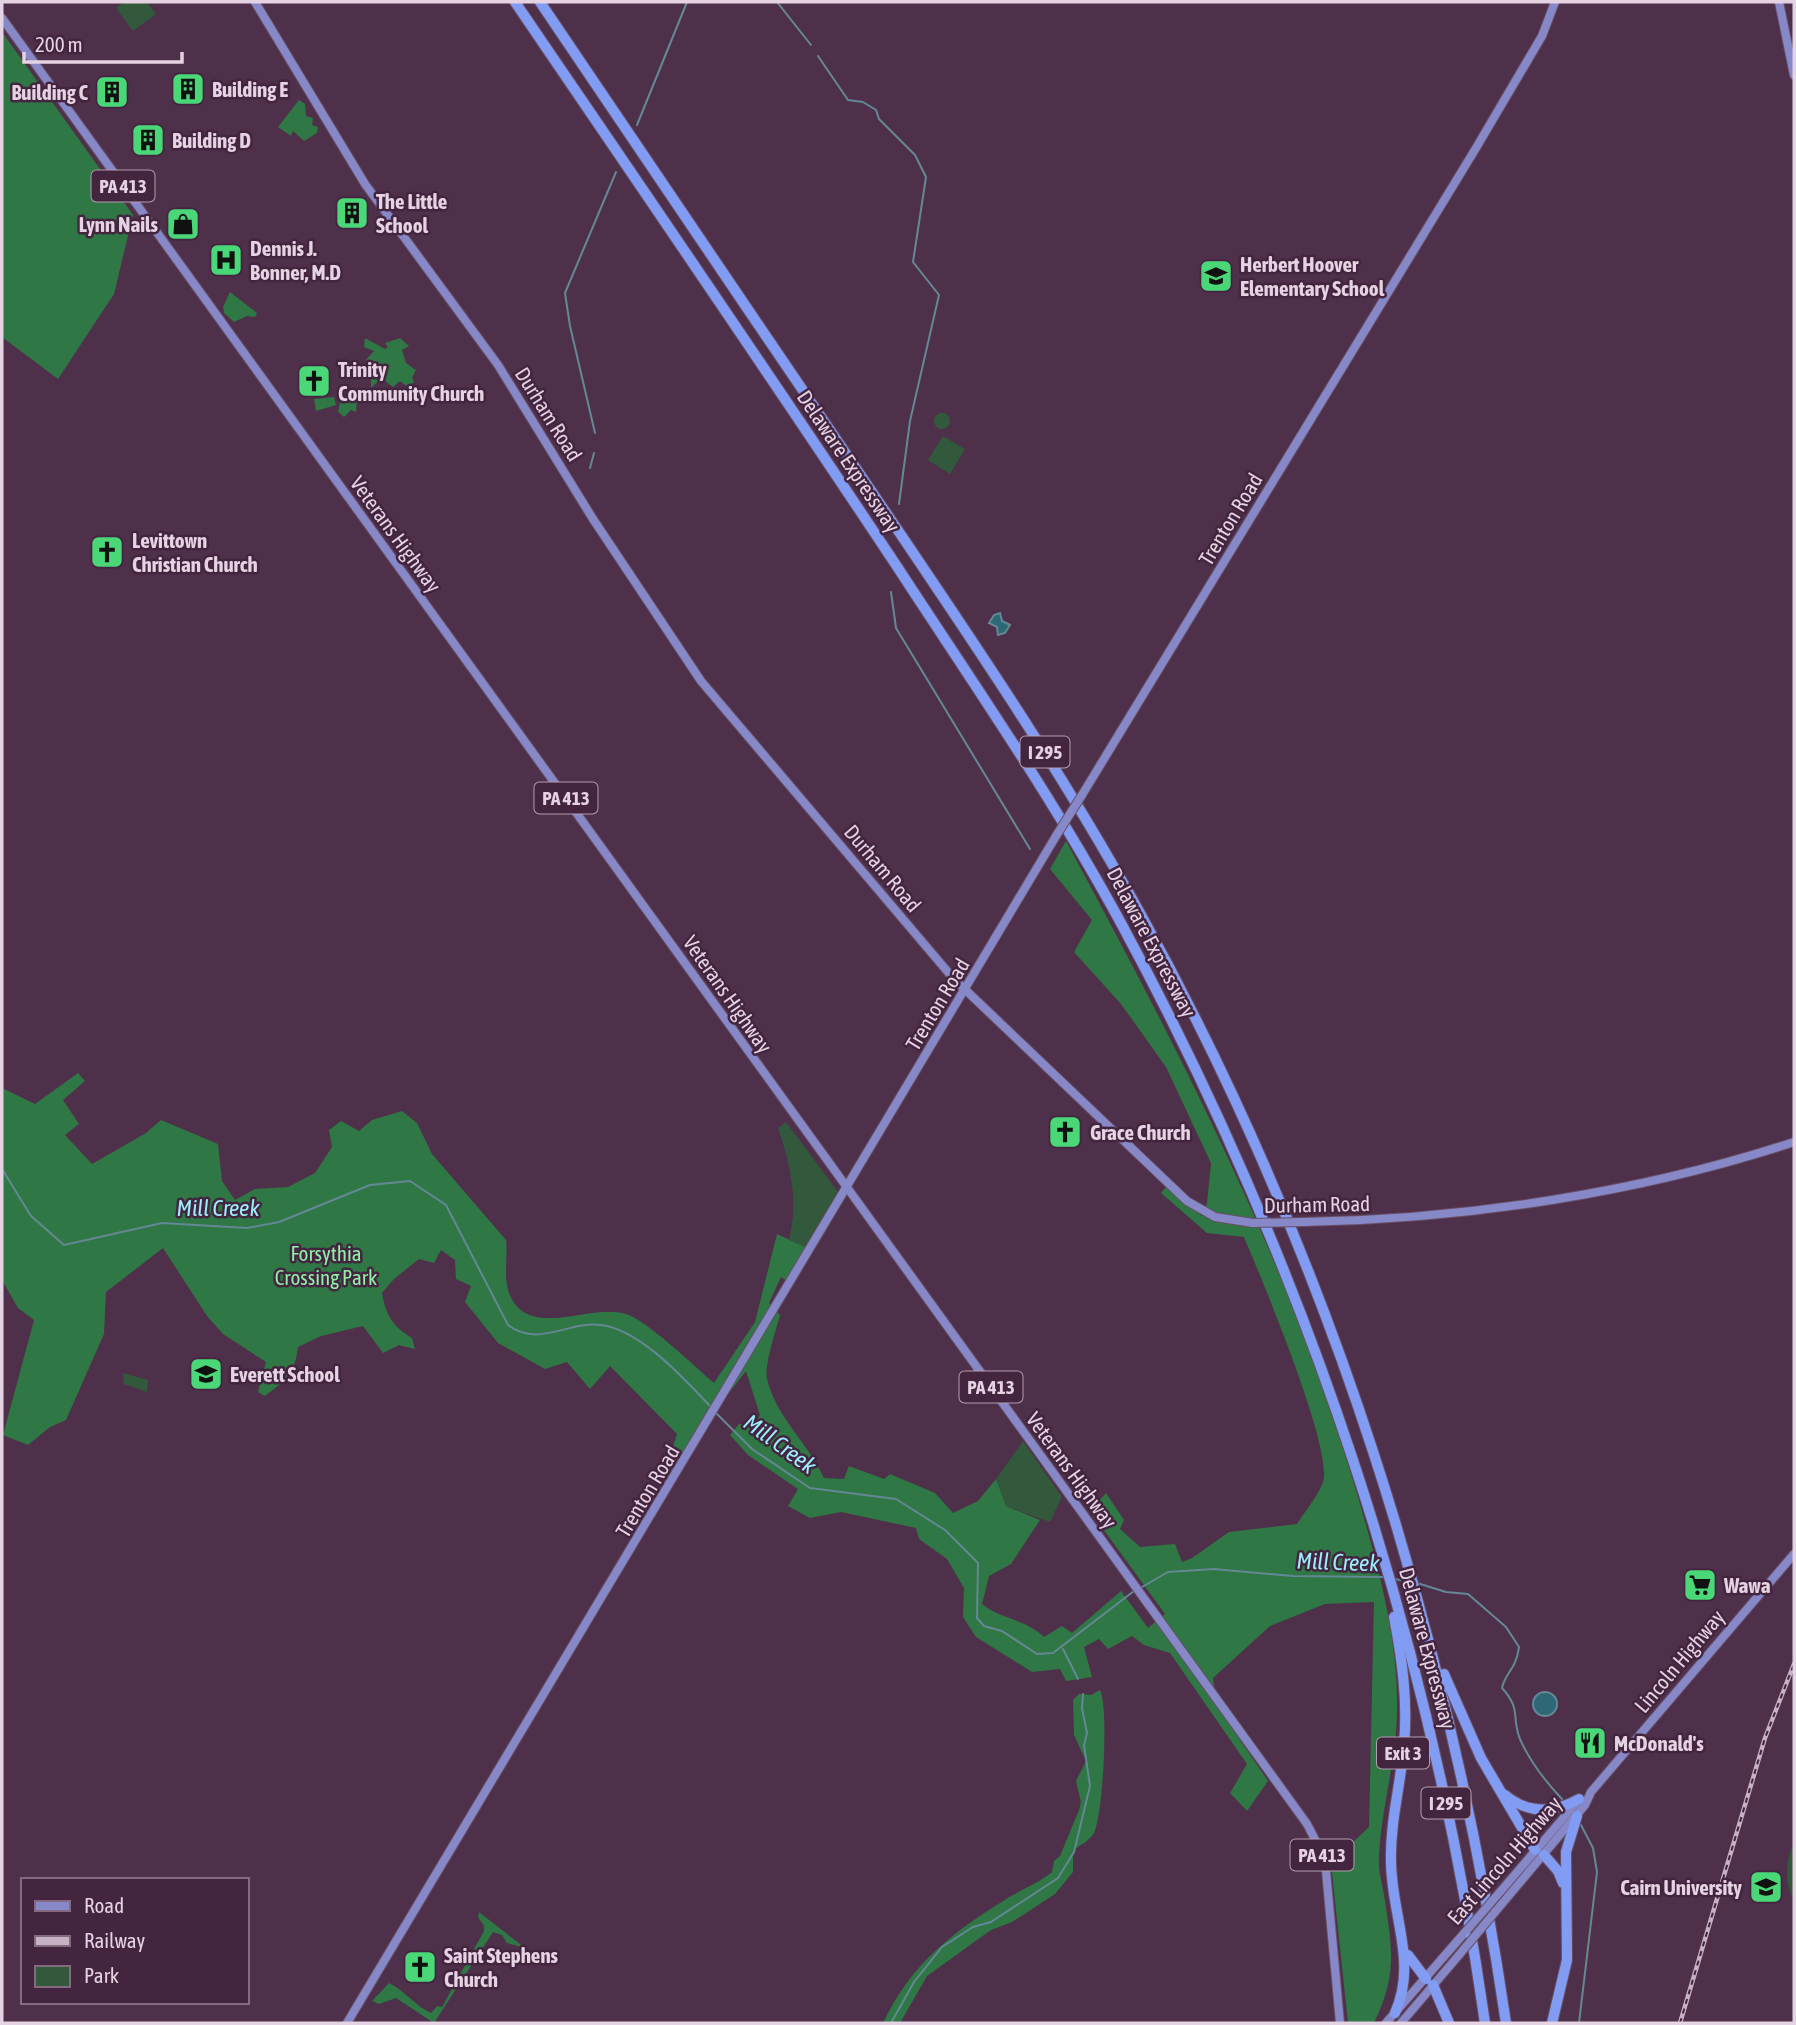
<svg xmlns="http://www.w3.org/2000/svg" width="1796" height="2025" font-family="'Asap Condensed',sans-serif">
  <rect width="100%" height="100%" fill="#4e304b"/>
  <g fill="#32593b">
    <polygon points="124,2 147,2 156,14 133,31 116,8"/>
    <circle cx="942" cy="421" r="8"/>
    <polygon points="943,436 965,449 950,474 928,460"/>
    <path d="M786,1122L838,1192L807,1248L789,1239C799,1203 790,1163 778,1128Z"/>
    <polygon points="123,1373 148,1380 147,1392 124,1384"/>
    <polygon points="1023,1441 1062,1497 1050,1522 1006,1506 996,1479"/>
    <path d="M1794,1842V1901C1784,1882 1785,1861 1794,1842Z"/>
  </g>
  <g fill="#2f7744">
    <polygon points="2,32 133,215 114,294 58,379 2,337"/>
    <polygon points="299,100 305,104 306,116 313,118 312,125 318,127 317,133 304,141 293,131 291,136 278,127"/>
    <polygon points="230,292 257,313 255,317 247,316 234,322 224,313 223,307"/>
    <polygon points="365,338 385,349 388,347 385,343 400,338 409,346 402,350 406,363 416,370 412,378 414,382 408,387 400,381 393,387 381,378 371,388 371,377 365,373 372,364 366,360 374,351 364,347"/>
    <polygon points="357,394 356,412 351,410 344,417 338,412 340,402"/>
    <polygon points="334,397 336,405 316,411 314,399"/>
    <path d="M1066,841C1180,1052 1291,1266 1358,1497C1378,1566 1399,1640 1397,1713C1396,1762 1381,1809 1379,1857C1378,1870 1382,1883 1384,1895C1392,1947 1398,1974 1374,2023H1348L1331,1863L1369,1827L1374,1602L1325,1604L1270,1626L1213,1678L1217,1706L1268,1781L1247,1811L1230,1793L1247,1764L1170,1653L1144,1645L1132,1636L1108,1649L1099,1639L1084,1647L1092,1677L1066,1681L1060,1669L1032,1672L976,1637L963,1617L964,1588L947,1559L919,1539L916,1528L841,1512L810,1518L788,1506L798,1489L748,1455L730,1435L739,1424H755L760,1415L746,1371L680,1456L671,1453L677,1434L610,1366L590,1389L567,1362L545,1369L498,1343L465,1302L471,1286L456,1279L455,1260L441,1250L434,1263L419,1259L394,1279L382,1293C386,1315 392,1326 412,1338L415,1349L399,1345L383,1353L363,1326L321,1336L298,1347C295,1373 285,1381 265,1396L258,1392L266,1362L223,1334L207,1316L163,1248L106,1292L104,1334L66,1420L50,1427L28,1445L3,1435L34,1320L18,1308L2,1280V1088L35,1104L78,1073L85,1081L63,1100L79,1124L65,1135L92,1164L146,1133L161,1120L218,1144L222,1181L235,1200L255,1189L288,1187L315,1173L332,1147L329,1130L341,1121L359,1131L372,1120L402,1111L417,1123L432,1154L506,1240C508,1257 503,1276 509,1293C528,1342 590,1302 626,1314C648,1321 695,1367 714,1383L755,1322L777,1234L807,1248L787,1281L781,1277L769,1303L780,1315C776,1330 764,1366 767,1379C776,1417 809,1444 824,1478L844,1479L849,1466L884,1479L890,1474L935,1493L953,1513L978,1501L996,1479L1006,1506L1040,1520L1011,1564L989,1576L982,1604C1002,1620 1024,1618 1044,1637L1062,1626L1072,1633L1121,1591L1148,1628L1165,1614L1090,1511L1106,1493L1124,1520L1120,1529L1140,1547L1175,1544L1182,1562L1192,1558L1229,1532L1297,1524C1305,1511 1318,1496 1323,1482C1334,1450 1260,1275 1244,1237L1207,1233L1161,1193L1166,1187L1202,1216L1207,1203L1211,1163L1166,1067L1121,1004L1074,952L1092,920L1050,869Z"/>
    <path d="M1100,1690C1109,1707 1103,1815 1094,1833C1089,1841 1081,1845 1073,1850V1872L1055,1894L1012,1922L991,1930L927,1976L900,2023H883C912,1962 953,1932 1011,1896C1025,1888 1040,1882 1052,1872L1054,1861L1060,1856L1079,1810L1081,1802L1076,1781L1086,1761L1074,1735L1073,1700L1079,1694L1091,1695Z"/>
    <path d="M479,1912L525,1948L507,1943L502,1935L493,1932L434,2023L396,1998L379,2004L372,2001L389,1983C405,1991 417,2007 431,2013L437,2006L442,2007L484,1931V1926L478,1917Z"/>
  </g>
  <g fill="#2c6974" stroke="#648895" stroke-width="2">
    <polygon points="1000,613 1002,621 1010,625 1005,633 998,635 997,627 989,623 994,615"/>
    <circle cx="1545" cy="1704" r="12"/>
  </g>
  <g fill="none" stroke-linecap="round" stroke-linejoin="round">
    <g stroke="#648895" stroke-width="2">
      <polyline points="777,2 811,45"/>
      <polyline points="818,56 848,100 863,102 876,110 879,119 915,155 926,177 913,262 939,295 910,421 899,504"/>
      <polyline points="637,125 687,2"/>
      <polyline points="595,433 570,326 565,293 616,172"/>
      <polyline points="590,468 594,453"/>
      <polyline points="891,592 896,628 1030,849"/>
      <path d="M2,1169L31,1216L64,1245L162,1223L247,1228L279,1222L370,1185L410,1181L446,1205L508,1325C538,1348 568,1321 601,1325C641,1330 684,1379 711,1407"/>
      <polyline points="715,1412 752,1449 810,1488 896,1499 945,1530 978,1563 977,1618 984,1626 1002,1631 1037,1654 1053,1653 1134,1591"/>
      <polyline points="1393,1579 1408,1581"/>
      <path d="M1417,1583L1446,1592L1468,1594L1506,1627L1519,1647C1516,1670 1506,1671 1502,1688C1522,1710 1511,1717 1520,1739C1530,1762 1545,1781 1562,1799"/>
      <polyline points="1142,1587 1168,1572 1214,1569 1293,1576 1384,1577"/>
      <polyline points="1063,1649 1078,1679"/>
      <polyline points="891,2023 914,1982 942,1947 973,1927 991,1922 1058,1878 1074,1852 1090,1786 1084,1745 1087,1733 1082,1708 1083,1694"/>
      <polyline points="1579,2023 1597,1872 1593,1848 1581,1825"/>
    </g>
    <defs>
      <g id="major">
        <polyline points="255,2 365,184 498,365 593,519 701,681 953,978 1187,1201 1215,1217 1253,1223"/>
        <polyline points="1779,2 1794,75"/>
        <polyline points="2,18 1307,1824 1321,1851 1326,1871 1340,2023"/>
        <polyline points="1082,795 1476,148 1542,36 1555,2"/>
        <path d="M1303,1222C1467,1219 1639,1193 1794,1142"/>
        <polyline points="1500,1892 1578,1801"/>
        <polyline points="1495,1912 1585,1805 1591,1792 1794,1554"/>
        <polyline points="347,2023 1056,836"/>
        <polyline points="1386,2023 1467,1930"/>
        <polyline points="1401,2023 1459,1955"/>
      </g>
      <g id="highway">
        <path d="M515,2C643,190 772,378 898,568C975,686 1055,801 1122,925C1307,1267 1430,1638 1485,2023"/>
        <path d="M540,2C650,165 761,329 872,492C966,631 1060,768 1141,915C1331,1259 1449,1635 1506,2023"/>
        <path d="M1394,1617C1402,1659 1408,1701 1404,1744C1401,1783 1390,1822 1391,1861C1391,1914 1418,1962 1395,2013"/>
        <polyline points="1444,1674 1481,1758 1535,1850"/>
        <path d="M1505,1795C1528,1814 1554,1813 1579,1799"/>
        <polyline points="1544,1855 1558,1871 1563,1883"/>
        <polyline points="1408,1955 1426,1979"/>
        <polyline points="1433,1985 1449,2023"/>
        <polyline points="1552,2023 1567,1960 1566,1852 1577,1816"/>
      </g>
    </defs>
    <use href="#major" stroke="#684f65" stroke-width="10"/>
    <use href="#highway" stroke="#684f65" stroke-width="12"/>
    <use href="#major" stroke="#8688c8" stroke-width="8"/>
    <use href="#highway" stroke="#829cf4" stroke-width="10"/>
    <defs>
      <polyline id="rail" points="1680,2023 1765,1738 1794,1664"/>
    </defs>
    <use href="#rail" stroke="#c7b2c4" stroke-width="4.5"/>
    <use href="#rail" stroke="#432540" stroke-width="2" stroke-dasharray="5" stroke-linecap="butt"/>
    <defs>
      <g id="major-bridge">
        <polyline points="1056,836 1082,795"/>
        <polyline points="1253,1223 1303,1222"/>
        <polyline points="1467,1930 1500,1892"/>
        <polyline points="1459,1955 1495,1912"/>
      </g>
    </defs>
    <use href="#major-bridge" stroke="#684f65" stroke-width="10" stroke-linecap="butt"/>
    <use href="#major-bridge" stroke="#8688c8" stroke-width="8"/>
  </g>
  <defs>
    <symbol id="building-square" viewBox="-11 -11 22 22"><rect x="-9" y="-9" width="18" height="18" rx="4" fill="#4ad777" stroke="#432540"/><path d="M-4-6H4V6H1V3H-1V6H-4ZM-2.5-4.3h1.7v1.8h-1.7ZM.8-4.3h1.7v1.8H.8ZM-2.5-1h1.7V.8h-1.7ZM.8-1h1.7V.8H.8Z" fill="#111"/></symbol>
    <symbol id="shop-square" viewBox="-11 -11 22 22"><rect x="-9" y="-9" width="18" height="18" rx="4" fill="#4ad777" stroke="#432540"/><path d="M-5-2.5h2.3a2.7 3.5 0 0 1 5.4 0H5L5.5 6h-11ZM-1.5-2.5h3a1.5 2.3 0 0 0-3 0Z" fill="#111"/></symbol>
    <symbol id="hospital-square" viewBox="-11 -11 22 22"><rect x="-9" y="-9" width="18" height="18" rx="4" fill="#4ad777" stroke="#432540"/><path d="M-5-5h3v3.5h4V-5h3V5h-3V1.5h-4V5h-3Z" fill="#111"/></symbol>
    <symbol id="school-square" viewBox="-11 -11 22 22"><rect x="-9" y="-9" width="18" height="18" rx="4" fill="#4ad777" stroke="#432540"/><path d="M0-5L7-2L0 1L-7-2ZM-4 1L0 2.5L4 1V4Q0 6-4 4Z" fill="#111"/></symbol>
    <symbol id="church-square" viewBox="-11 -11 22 22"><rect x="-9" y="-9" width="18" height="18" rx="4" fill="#4ad777" stroke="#432540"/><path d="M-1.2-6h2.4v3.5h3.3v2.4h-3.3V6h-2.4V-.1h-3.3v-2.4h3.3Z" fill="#111"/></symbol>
    <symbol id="supermarket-square" viewBox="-11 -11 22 22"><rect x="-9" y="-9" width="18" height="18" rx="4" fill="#4ad777" stroke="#432540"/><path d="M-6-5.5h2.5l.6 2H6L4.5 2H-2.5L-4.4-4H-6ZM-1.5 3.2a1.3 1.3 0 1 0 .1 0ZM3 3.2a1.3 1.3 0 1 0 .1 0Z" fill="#111"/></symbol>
    <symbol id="restaurant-square" viewBox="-11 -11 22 22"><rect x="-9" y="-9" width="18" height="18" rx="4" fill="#4ad777" stroke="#432540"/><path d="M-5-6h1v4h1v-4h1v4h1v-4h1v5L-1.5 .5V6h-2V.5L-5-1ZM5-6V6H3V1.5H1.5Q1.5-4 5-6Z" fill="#111"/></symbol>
    <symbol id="university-square" viewBox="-11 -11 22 22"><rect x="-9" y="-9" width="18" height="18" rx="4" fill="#4ad777" stroke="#432540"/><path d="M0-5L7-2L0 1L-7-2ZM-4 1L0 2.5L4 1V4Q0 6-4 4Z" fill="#111"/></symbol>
  </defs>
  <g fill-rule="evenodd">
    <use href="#building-square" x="169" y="70" width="38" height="38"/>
    <use href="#building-square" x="93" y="73" width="38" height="38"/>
    <use href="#building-square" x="129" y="121" width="38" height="38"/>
    <use href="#building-square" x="333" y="194" width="38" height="38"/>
    <use href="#shop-square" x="164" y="205" width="38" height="38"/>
    <use href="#hospital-square" x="207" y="241" width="38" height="38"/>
    <use href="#school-square" x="1197" y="257" width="38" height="38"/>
    <use href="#church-square" x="295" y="362" width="38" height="38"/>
    <use href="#church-square" x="88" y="533" width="38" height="38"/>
    <use href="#church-square" x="1046" y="1113" width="38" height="38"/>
    <use href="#school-square" x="187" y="1355" width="38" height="38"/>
    <use href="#supermarket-square" x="1681" y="1566" width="38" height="38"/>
    <use href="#restaurant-square" x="1571" y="1724" width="38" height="38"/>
    <use href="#university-square" x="1747" y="1868" width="38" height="38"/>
    <use href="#church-square" x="401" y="1948" width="38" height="38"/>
  </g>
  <g text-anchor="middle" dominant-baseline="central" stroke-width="5" stroke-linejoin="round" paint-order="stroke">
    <g fill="#432540" stroke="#b49eb1" stroke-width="2">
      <rect x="91.5" y="170.5" width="63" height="31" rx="5"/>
      <rect x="1020.5" y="736.5" width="49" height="31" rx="5"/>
      <rect x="534.5" y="782.5" width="63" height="31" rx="5"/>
      <rect x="959.5" y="1371.5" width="63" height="31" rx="5"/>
      <rect x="1377" y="1737.5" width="52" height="31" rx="5"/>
      <rect x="1421.5" y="1787.5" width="49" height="31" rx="5"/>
      <rect x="1290.5" y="1839.5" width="63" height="31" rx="5"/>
    </g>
    <g font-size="19" font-weight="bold" fill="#e5d2e2">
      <text x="123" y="186">PA 413</text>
      <text x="1045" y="752">I 295</text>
      <text x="566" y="798">PA 413</text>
      <text x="991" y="1387">PA 413</text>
      <text x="1403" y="1753">Exit 3</text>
      <text x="1446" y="1803">I 295</text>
      <text x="1322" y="1855">PA 413</text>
    </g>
    <g font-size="21" font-weight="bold" fill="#e5d2e2" stroke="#432540" text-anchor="start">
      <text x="212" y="89">Building E</text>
      <text x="88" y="92" text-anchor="end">Building C</text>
      <text x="172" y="140">Building D</text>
      <text x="376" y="201">The Little<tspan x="376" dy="24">School</tspan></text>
      <text x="158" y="224" text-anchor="end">Lynn Nails</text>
      <text x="250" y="248">Dennis J.<tspan x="250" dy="24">Bonner, M.D</tspan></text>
      <text x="1240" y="264">Herbert Hoover<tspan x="1240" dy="24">Elementary School</tspan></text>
      <text x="338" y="369">Trinity<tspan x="338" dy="24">Community Church</tspan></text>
      <text x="132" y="540">Levittown<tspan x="132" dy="24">Christian Church</tspan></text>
      <text x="1090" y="1132">Grace Church</text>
      <text x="230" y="1374">Everett School</text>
      <text x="1724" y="1585">Wawa</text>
      <text x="1614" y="1743">McDonald's</text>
      <text x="1742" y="1887" text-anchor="end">Cairn University</text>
      <text x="444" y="1955">Saint Stephens<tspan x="444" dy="24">Church</tspan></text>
    </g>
    <g font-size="21" fill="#e5d2e2" stroke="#432540">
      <text transform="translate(549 414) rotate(58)">Durham Road</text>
      <text transform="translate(849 461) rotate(56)">Delaware Expressway</text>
      <text transform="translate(1230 519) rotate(-59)">Trenton Road</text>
      <text transform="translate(396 534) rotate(54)">Veterans Highway</text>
      <text transform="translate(883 868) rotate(50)">Durham Road</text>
      <text transform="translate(1152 942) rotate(62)">Delaware Expressway</text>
      <text transform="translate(728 994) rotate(55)">Veterans Highway</text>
      <text transform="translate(937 1004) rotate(-59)">Trenton Road</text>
      <text transform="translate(1317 1204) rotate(-1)">Durham Road</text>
      <text transform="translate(1072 1470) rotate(54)">Veterans Highway</text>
      <text transform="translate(647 1491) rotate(-59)">Trenton Road</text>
      <text transform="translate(1428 1648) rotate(75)">Delaware Expressway</text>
      <text transform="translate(1679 1661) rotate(-50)">Lincoln Highway</text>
      <text transform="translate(1504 1860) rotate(-49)">East Lincoln Highway</text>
    </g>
    <g font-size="21" fill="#90f0a7" stroke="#432540">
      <text x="326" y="1253">Forsythia<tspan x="326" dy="24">Crossing Park</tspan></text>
    </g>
    <g font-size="23" font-style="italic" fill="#9ceefd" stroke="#432540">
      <text x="218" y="1208">Mill Creek</text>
      <text transform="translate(780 1444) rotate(36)">Mill Creek</text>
      <text transform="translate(1338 1562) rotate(2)">Mill Creek</text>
    </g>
  </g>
  <rect width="1796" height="2025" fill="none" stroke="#e5d2e2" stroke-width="7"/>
  <rect x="21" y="1878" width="228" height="126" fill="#432540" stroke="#846a81" stroke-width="2"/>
  <rect x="35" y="1901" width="35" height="10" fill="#8688c8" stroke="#846a81" stroke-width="2"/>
  <text x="84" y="1913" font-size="21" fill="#e5d2e2">Road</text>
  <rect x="35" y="1936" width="35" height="10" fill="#c7b2c4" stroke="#846a81" stroke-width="2"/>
  <text x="84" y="1948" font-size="21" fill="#e5d2e2">Railway</text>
  <rect x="35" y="1966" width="35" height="21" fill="#32593b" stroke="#846a81" stroke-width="2"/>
  <text x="84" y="1983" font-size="21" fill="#e5d2e2">Park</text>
  <path d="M24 52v10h158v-10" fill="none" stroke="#e5d2e2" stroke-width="3.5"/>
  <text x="35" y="52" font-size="21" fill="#e5d2e2" stroke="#432540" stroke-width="5" paint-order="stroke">200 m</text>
</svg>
